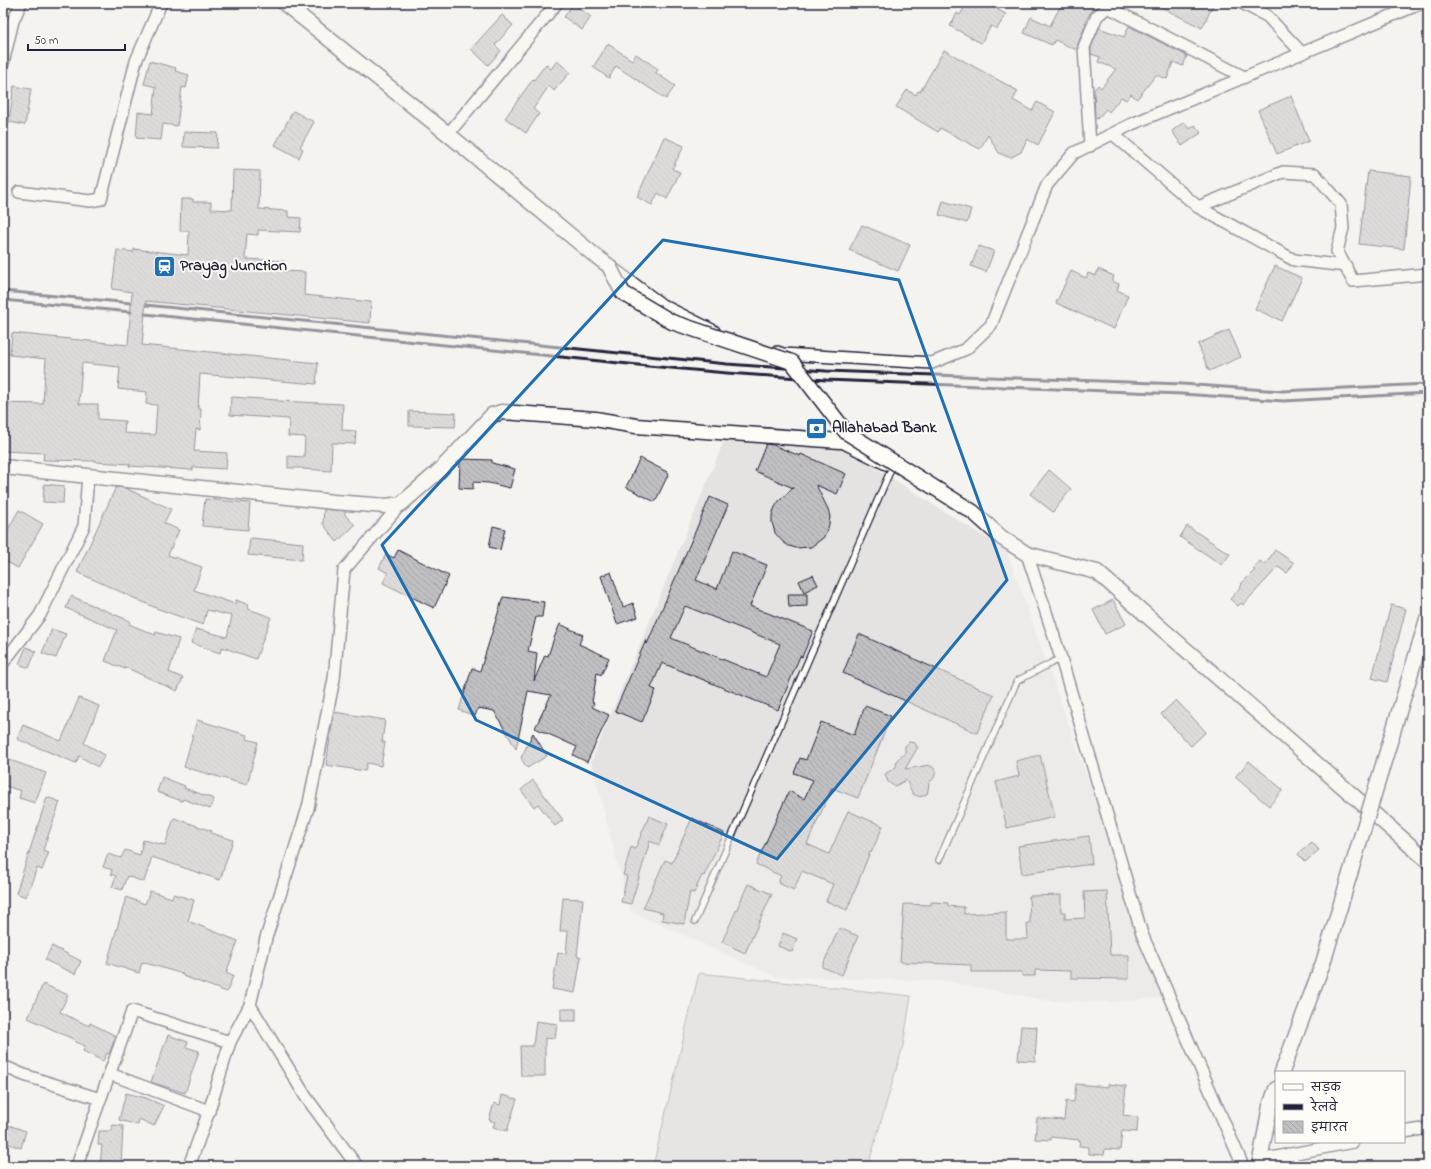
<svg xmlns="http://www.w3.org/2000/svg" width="1431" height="1169" font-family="'Indie Flower','Playpen Sans Deva',sans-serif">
  <defs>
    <pattern id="building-back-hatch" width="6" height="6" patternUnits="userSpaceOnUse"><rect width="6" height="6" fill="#c0bfc2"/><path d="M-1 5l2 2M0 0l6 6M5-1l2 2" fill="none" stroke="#a5a4a8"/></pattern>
  </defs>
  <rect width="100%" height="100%" fill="#f4f3ef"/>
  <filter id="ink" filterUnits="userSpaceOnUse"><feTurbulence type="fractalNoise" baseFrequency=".025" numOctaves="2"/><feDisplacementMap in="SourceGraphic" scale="8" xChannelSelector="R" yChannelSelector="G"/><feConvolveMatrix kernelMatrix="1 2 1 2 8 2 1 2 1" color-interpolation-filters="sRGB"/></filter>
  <g filter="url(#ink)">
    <polygon fill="#e4e3e2" points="731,424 823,435 1007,551 1165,997 1117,1002 1050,1001 945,981 776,977 630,911 591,762"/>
    <polygon fill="#d5d4d5" stroke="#7c7b88" points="699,973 911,996 903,1046 868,1166 653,1166"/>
    <g fill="url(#building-back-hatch)" stroke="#22223b" fill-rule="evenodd">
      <polygon points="967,3 1002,3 998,10 1006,14 997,29 991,26 981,43 950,26 957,13 960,15"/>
      <polygon points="1062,3 1095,3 1085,23 1086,23 1078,44 1077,49 1074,49 1055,40 1052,45 1024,33 1031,17 1050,26"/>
      <polygon points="1153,3 1214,3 1202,28"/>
      <polygon points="573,4 591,17 582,30 564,17"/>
      <polygon points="502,15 513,25 495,45 501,51 488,65 471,49"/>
      <polygon points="1129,26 1187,56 1183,66 1173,62 1167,79 1156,75 1137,99 1131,94 1126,100 1121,97 1109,112 1106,109 1097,119 1095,118 1094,90 1098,85 1101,88 1116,69 1098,62 1100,57 1091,54 1091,48 1099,28 1124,37"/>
      <polygon points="608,44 632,60 636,54 658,69 656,73 675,86 666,99 616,66 609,78 593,67"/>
      <polygon points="944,50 1018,91 1013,100 1032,111 1037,102 1055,112 1038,145 1027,139 1021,152 1012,157 1008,157 999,153 988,135 980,149 940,128 938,132 896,107 907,90 916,95 918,91 920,92"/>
      <polygon points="150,61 176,68 175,71 189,75 186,88 182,87 177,126 163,124 161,140 136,138 138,112 153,114 156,87 144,84"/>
      <polygon points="557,61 570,72 554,91 549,86 533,109 539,114 526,133 505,118 533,79 534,80 546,64 551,69"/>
      <polygon points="14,86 31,89 25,125 9,122"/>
      <polygon points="1291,96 1309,141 1277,154 1258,110"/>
      <polygon points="293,111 314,122 300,147 303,149 299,158 275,145"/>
      <polygon points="1184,122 1189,129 1195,125 1201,133 1182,146 1172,131"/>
      <polygon points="184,132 218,133 217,148 183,147"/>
      <polygon points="664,137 684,146 672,169 680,172 667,199 658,193 652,205 637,197"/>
      <path d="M233,170L260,171L259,209L288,211V217L301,218L300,232L258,230V235L247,234L245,259L284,261L283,271L305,272L304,295L371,302L370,323L146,301L142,345L318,363L316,384L200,374L198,409H201L200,430L196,429L194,451L227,453L226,469L193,467V470L129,466L130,464L96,462V461L43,460L44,453L3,451V403L43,404L46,359L10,355L12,333L128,345L132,292L112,289L117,250L134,252V249L188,255L189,231H180L181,199H193V202H211V209L232,210ZM82,363L120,367L118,389L147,392L146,404L157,405L155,435L124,433L125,421L98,419V404H79Z"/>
      <polygon points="1368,171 1411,176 1404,249 1359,244"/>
      <polygon points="943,201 971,209 967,223 939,215"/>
      <polygon points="862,225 910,245 898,271 849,250"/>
      <polygon points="979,246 994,251 986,272 971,266"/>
      <polygon points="1275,266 1302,278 1282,321 1255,309"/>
      <polygon points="1098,269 1114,276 1112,281 1119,284 1117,290 1128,295 1114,329 1056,303 1071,271 1086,278 1088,273 1096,276"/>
      <polygon points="1229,330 1241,357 1209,371 1198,344"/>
      <polygon points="231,397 278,400 278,401 343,404 342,430 356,431 355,444 332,443 331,471 303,469 303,468 288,468 288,456 304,457 305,437 288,436 289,419 230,415"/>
      <polygon points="409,411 456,413 455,427 409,426"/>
      <polygon points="766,444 773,445 800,456 801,454 846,474 837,494 816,485 828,509 830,517 829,524 827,532 823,538 811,547 796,548 789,546 783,542 775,533 772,522 772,515 775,507 779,501 793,488 755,471"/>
      <polygon points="640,458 669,473 655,502 626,487"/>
      <polygon points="462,459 492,460 492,463 515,469 510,488 489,483 473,482 473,489 459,488 460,462"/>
      <polygon points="1049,470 1071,489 1053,512 1030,494"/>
      <polygon points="44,484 64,486 63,503 43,502"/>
      <polygon points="116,487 125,488 171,509 164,523 179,530 168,555 202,567 194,590 235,604 236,600 249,605 248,609 271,617 256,659 222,647 220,653 191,643 196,629 227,637 232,616 207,610 203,625 156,608 77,572"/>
      <path d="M710,497L728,505L696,580L717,589L732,551L767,565L750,606L813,631L802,657L800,656L778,710L662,663L651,688L656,690L642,722L615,711L646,640L647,644ZM685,606L780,644L766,677L671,638Z"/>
      <polygon points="205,499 250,503 248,530 202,526"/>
      <polygon points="324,509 345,511 345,515 355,525 337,542 323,524"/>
      <polygon points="19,510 43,524 18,568 3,560 3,538"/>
      <polygon points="493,526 505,529 500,550 489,547"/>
      <polygon points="1187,526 1230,554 1222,565 1180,537"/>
      <polygon points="250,538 303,543 302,560 248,555"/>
      <polygon points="398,550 449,576 434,608 383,583 388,573 379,568 386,554 394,558"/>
      <polygon points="1275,550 1294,563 1287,573 1278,567 1243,605 1241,603 1238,606 1230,599 1242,585 1241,584 1255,570 1253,569 1260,561 1265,565"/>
      <polygon points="611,572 623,607 633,603 638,617 617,624 601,576"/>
      <polygon points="813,575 818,585 804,592 799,581"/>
      <polygon points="788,594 807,594 807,606 789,607"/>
      <polygon points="71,596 130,621 129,624 155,635 156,632 179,639 169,672 183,678 177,691 125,667 125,669 105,661 117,630 66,608"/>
      <polygon points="503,597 544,602 542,617 536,617 528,651 537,653 534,681 545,655 548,656 554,638 560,624 583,635 579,644 609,658 601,675 597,673 592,702 594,703 592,707 609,715 587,762 573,755 577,747 535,728 551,695 528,691 516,749 494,711 478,708 475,716 459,710 472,668 480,671"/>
      <polygon points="1113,600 1126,624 1105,634 1093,610"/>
      <polygon points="1391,605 1406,609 1387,682 1372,678"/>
      <polygon points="52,629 66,634 56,658 42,653"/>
      <polygon points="859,634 994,695 977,733 843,673"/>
      <polygon points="26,647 36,651 29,668 19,664"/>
      <polygon points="79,698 99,706 84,743 105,755 98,767 79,756 76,763 17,739 23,725 61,741"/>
      <polygon points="1176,700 1206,732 1191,746 1161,714"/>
      <polygon points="865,706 891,716 858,798 832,788 807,844 829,854 848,811 883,826 871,853 870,852 847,910 826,901 833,884 802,871 794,890 778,883 781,876 756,864 789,791 804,799 813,780 794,773 800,758 806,760 821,722 854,735"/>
      <polygon points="334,712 385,720 382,742 385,742 381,766 367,763 365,771 326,765"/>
      <polygon points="197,720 247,735 246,739 258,742 247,785 184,767"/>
      <polygon points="533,733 547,756 527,768 521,758"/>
      <polygon points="909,742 915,743 917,747 918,747 905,769 929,765 934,768 936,771 934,778 929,783 928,790 927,794 920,797 913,794 906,780 897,785 894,786 888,782 885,774 896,767 897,760 899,758 905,754 905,746"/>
      <polygon points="1040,755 1055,817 1007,828 996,782 1019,776 1016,761"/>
      <polygon points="7,759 46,773 35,803 19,798 21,791 3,785 3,772"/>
      <polygon points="1249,761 1283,790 1269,806 1235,777"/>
      <polygon points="162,777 185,786 184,788 214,799 210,809 183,799 182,801 157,792"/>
      <polygon points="533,780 563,820 555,826 538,804 534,807 521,790"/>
      <polygon points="47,797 60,802 43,850 49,852 42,870 37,868 26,897 16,893"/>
      <polygon points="649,816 668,824 659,845 650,841 631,904 621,902 627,876 623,875 631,847 635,849"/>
      <polygon points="174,818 212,831 211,833 233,840 220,880 152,857 144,882 127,876 122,890 112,887 116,876 111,874 112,870 103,867 108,854 121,858 125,850 140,855 143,840 165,845"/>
      <polygon points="692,818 724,833 704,876 702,875 694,893 690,892 684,924 662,920 663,913 643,908 665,860 672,863"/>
      <polygon points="1089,836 1092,864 1022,874 1018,846"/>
      <polygon points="1312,842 1319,850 1305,862 1298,854"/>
      <polygon points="748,884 772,894 745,953 722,942"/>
      <polygon points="150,891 172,898 173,894 194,900 188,921 238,941 226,973 233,976 227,992 183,976 183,974 142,962 139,973 107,963 126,897 145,904"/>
      <polygon points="1107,891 1110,955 1129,955 1129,979 1071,978 1071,971 1035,970 1035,976 1022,976 1022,972 971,972 971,965 900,962 904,904 931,905 931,902 948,903 948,906 964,907 964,914 1006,912 1006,939 1028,939 1027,923 1030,923 1029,896 1061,895 1061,912 1065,912 1065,919 1085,918 1084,892"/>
      <polygon points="563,898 583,899 577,956 581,957 575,993 552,989 558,953 566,954 568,931 560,931"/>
      <polygon points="839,928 858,936 842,975 822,967"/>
      <polygon points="783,933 797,939 792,952 778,946"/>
      <polygon points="52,946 81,961 75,974 45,960"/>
      <polygon points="43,984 68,995 60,1012 89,1026 90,1023 116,1036 109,1054 107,1053 103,1061 83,1051 85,1046 74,1041 75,1040 28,1018"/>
      <rect x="561" y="1009" width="15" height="12"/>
      <polygon points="536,1021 557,1024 555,1039 545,1038 545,1076 521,1076 520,1046 533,1046"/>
      <polygon points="1021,1026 1037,1027 1035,1061 1018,1060"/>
      <polygon points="168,1035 188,1042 186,1047 199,1051 185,1093 151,1082"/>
      <polygon points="1076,1084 1108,1087 1108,1084 1126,1086 1123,1115 1138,1117 1137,1132 1122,1131 1120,1150 1105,1149 1104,1155 1089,1154 1089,1147 1079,1146 1080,1140 1051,1137 1051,1140 1035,1139 1037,1118 1064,1120 1066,1101 1074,1102"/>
      <polygon points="126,1093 146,1098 164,1106 154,1126 139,1119 138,1125 119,1120"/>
      <polygon points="502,1095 517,1099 507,1131 493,1127 495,1122 489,1120 494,1103 500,1105"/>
      <polygon points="8,1125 26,1131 21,1148 3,1142"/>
      <polygon points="112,1125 123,1126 121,1166 100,1166 102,1145 98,1145 99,1131 112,1131"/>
    </g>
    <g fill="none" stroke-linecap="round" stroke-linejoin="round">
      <defs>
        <g id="service">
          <polyline points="939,860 1017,681 1061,658"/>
          <polyline points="695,921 892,467"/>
        </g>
        <g id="minor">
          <polyline points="1242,3 1267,16 1302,53"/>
          <polyline points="3,63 13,21 21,3"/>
          <polyline points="448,134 557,3"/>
          <polyline points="1113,134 1198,207 1283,172 1315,174 1341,204 1343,228 1337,251 1353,281 1428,274"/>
          <polyline points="1090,146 1084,47 1097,16 1108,7 1244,77"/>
          <polyline points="19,192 90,201 101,199 136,61 161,3"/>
          <polyline points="1198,207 1294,260 1346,266"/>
          <polyline points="610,266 662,305 714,331"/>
          <polyline points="777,352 783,354 932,363 966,349 991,325 1047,185 1074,153 1132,124 1422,3"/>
          <polyline points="840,441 886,464"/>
          <polyline points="1027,554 1061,658 1142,934 1243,1166"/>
          <polyline points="3,663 40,615 84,526 88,476"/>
          <polyline points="3,1066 24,1075 100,1099"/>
          <polyline points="110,1074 209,1111"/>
          <polyline points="1404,1132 1428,1128"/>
          <polyline points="1288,1154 1296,1166"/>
          <path d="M77,1166C94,1114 114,1063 132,1011L230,1042"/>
          <polyline points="189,1166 209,1111 230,1042 250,1005"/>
          <polyline points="357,1166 306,1097 250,1005 266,938 308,808 334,679 344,570 401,504"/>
          <polyline points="1264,1166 1260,1160 1353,1142"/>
        </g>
        <g id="tertiary">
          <polyline points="284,3 448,134 593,254 609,266"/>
          <polyline points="3,467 334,502 386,506 401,504 440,470 492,415 502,412 595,419 636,426 840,441"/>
          <polyline points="1002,538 1027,554 1097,572 1428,861"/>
          <polyline points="1282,1072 1323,963"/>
          <polyline points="1259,1166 1270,1106 1276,1089"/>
        </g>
      </defs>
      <use href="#service" stroke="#22223b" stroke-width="8"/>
      <use href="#minor" stroke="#22223b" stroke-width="14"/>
      <use href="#tertiary" stroke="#22223b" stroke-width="17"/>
      <use href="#service" stroke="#fdfcf7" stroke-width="5.5"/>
      <use href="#minor" stroke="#fdfcf7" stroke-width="11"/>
      <use href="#tertiary" stroke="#fdfcf7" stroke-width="14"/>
      <g stroke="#22223b" stroke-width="3">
        <polyline points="3,291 131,303"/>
        <polyline points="3,300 131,312"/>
        <polyline points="146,305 727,364 826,371 1182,384 1282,391 1428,384"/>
        <polyline points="145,314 648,366 727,373 826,380 1182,394 1284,401 1428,393"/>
      </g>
      <defs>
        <g id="tertiary-bridge">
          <polyline points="609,266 623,293 672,322 792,362 846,432 973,512 1002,538"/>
          <polyline points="1323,963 1428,616"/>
        </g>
      </defs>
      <use href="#tertiary-bridge" stroke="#22223b" stroke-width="17" stroke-linecap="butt"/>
      <use href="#tertiary-bridge" stroke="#fdfcf7" stroke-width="14"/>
    </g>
  </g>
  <path d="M0 0H1431V1169H0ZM663,240L899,280L1007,580L777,859L476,720L382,545Z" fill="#f4f3ef" fill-opacity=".55" fill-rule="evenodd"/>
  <path fill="none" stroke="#1f6fb2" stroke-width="3" stroke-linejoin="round" d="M663,240L899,280L1007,580L777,859L476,720L382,545Z"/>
  <defs>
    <symbol id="station-square" viewBox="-11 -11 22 22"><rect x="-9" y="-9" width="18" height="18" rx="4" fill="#1f6fb2" stroke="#fdfcf7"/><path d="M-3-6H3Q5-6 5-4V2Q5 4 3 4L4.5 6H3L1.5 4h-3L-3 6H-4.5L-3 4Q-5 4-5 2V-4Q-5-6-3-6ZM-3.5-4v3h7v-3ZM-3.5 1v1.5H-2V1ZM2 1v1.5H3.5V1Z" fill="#fff"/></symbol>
    <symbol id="bank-square" viewBox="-11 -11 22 22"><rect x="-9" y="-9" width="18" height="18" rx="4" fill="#1f6fb2" stroke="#fdfcf7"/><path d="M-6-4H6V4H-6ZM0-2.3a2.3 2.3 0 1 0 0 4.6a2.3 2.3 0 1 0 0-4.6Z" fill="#fff"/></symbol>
  </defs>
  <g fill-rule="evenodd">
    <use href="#station-square" x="152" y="254" width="25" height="25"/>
    <use href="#bank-square" x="804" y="416" width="25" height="25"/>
  </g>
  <g text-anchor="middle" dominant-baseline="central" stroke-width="4" stroke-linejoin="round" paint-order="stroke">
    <g font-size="16" font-weight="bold" fill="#22223b" stroke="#fdfcf7" text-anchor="start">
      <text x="180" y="266">Prayag Junction</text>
      <text x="832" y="428">Allahabad Bank</text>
    </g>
  </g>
  <rect width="1431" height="1169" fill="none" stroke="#fdfcf7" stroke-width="16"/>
  <rect x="8" y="8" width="1415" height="1153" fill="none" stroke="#22223b" stroke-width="1.5" filter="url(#ink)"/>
  <rect x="1275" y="1071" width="130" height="72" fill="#fdfcf7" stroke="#a5a5ac"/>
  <rect x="1283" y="1084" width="20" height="6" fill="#fdfcf7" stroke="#a5a5ac"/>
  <text x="1311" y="1091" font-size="12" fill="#22223b">सड़क</text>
  <rect x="1283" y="1104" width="20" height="6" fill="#22223b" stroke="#a5a5ac"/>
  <text x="1311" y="1111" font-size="12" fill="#22223b">रेलवे</text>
  <rect x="1283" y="1121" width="20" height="12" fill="url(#building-back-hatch)" stroke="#a5a5ac"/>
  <text x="1311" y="1131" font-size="12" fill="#22223b">इमारत</text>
  <path d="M28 44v6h97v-6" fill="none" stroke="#22223b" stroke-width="2"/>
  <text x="34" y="44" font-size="12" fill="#22223b" stroke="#fdfcf7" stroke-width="3" paint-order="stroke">50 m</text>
</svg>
